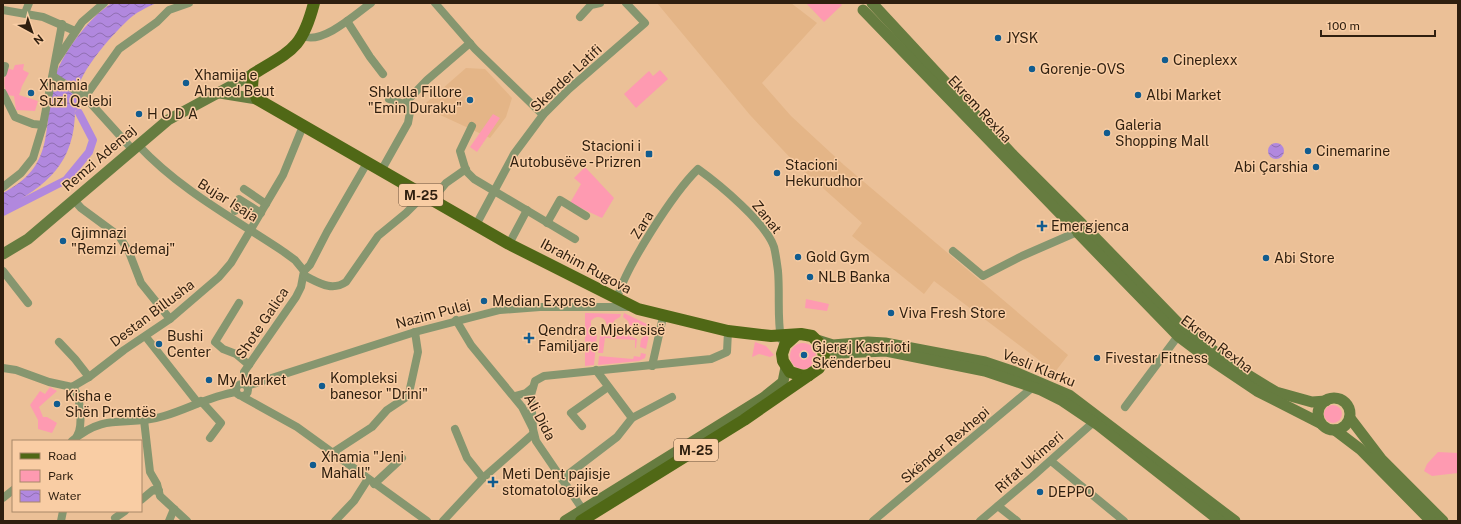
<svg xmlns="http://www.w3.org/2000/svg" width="1461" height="524" font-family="'Public Sans',sans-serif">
  <defs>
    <pattern id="water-waves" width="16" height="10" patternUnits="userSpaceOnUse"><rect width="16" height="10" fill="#b188de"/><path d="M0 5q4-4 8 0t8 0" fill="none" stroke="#906fb2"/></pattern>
  </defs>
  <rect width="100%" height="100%" fill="#ebc097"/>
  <g fill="#e4b587">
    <polygon points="657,3 791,3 817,23 762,83 791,116 844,165 1068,355 1055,372 934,281 924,294 852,236 862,223 796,164 750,115"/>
    <polygon points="466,68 485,69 512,98 506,117 490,138 438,114 426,103"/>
  </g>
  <g fill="#fe9ab1">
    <polygon points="806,3 840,3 842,5 824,22"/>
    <path d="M24,64L23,70L29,73L22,86L19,95L38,101L35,111L16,110L14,96L7,95C3,85 4,78 7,68L13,70L15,65Z"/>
    <polygon points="660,70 668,79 636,108 624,94 649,71 653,76"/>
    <polygon points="493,114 500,118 477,152 470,147"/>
    <polygon points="585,167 614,198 602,218 570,203 581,184 574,178"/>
    <polygon points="806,299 829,304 827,311 805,308"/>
    <path d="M585,313L621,314L620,317L615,320L611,325H607L605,320C600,316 595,316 591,321V331L597,335L594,365L585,366Z"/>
    <polygon points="624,313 651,326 646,349 640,347 641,339 645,335 644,326 637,323 630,327 628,321 623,317"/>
    <polygon points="607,329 630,331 632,337 637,339 636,348 635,348 635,340 605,338 603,353 598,353 600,335"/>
    <polygon points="755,342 766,346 774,355 770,357 759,354 752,357"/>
    <circle cx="803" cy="356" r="13"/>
    <polygon points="641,353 646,354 645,358 639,361 598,365 599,356 633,359 634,356 640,357"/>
    <polygon points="50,387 57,391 39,407 43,417 47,417 57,423 52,433 38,429 38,420 30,405 40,391 45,394"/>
    <circle cx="1333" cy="414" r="9"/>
    <polygon points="1438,452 1458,453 1458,473 1432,476 1424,471 1427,464"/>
  </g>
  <g fill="url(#water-waves)">
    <path d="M112,3H157C147,7 135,13 128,20C110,37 75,76 75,101H73V108L75,110C75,163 47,186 3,209V193C55,166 43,131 53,83C59,57 89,17 112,3Z"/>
    <circle cx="1276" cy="151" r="8"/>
  </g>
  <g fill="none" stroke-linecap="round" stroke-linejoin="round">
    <g stroke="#b188de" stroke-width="8">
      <polyline points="74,107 74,101"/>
      <polyline points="3,212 66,180 89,152 93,140 79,113"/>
    </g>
    <g stroke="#86966f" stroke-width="8">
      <polyline points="435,3 475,49 543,115"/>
      <polyline points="3,10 43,17 75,31"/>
      <polyline points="25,13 29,3"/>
      <polyline points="580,17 591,5 600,3"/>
      <polyline points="347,21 370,57 383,74"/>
      <path d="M303,36C322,45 356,14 371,3"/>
      <polyline points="56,61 82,22 104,3"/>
      <polyline points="3,73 5,66"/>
      <polyline points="53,76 85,97 132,149"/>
      <polyline points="3,93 15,117 33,124 43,125"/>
      <polyline points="85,97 119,49 157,22 169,10 189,3"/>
      <polyline points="404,104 427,80 470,43"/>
      <polyline points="472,126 460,151 466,171 474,179 575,239"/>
      <path d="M138,145C180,190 233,218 284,252L295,260L304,271L301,287L296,297L244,372V384"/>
      <polyline points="381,171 408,123 410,112 404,104 389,99"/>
      <polyline points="3,187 21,173 33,158 43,125 62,24"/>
      <polyline points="244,189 266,204"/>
      <polyline points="74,200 81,208 119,236 129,252 141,283 170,319"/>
      <polyline points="431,201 446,183 466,169"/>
      <polyline points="235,211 239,199 261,213"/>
      <polyline points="547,223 560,200 586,216"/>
      <polyline points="476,225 514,154 543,115 569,89 645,23 626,3"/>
      <polyline points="509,244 527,210"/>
      <polyline points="953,251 983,276 1022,256 1077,232"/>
      <polyline points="3,271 28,303"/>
      <polyline points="304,271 310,265 327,232 367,163"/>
      <path d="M305,276C318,282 331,292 346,282L378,236L406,213L423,196"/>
      <path d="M617,299C625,268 674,192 698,169C719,184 766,223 774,247C776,255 777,264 778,271C780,294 777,317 781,339"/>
      <polyline points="239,303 215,342 223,349 236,354 249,365"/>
      <polyline points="456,320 471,345 522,407 533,429 536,441 583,510"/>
      <polyline points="146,337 198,403"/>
      <polyline points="59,342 75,359 89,377"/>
      <polyline points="652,366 663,317"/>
      <polyline points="3,368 16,370 49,382 72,387"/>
      <polyline points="596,370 632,418"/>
      <circle cx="242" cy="390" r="6"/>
      <polyline points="247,386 415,332 500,310 540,307 631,307"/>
      <polyline points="72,387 89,377 124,350 170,319 219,277 231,263 283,175 303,126"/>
      <path d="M72,387C81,394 83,427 77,436"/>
      <polyline points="515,396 526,393 532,388"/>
      <polyline points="243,397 297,427 427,521"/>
      <polyline points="201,401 221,423 210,438"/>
      <polyline points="1125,407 1178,336"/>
      <polyline points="144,420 150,472 157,484 160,496 187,521"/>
      <polyline points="582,426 571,413 608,387"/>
      <polyline points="455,429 467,458 483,478"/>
      <polyline points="533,429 531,395 535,381 544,376 711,359 727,352 728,331"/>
      <path d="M72,441C107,411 126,428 164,416C188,409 210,396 236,392"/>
      <polyline points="332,453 372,427 387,410 405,398 409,393 418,352 415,332"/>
      <polyline points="1051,461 1124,521"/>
      <polyline points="562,479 617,437 632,418 672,397"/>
      <polyline points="374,484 402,458"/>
      <polyline points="3,498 13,490"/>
      <polyline points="141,500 153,490 159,491"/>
      <polyline points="998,506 1017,521"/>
      <polyline points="115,518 125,511"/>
      <polyline points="61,521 63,511"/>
      <polyline points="169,521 174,509"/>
      <polyline points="335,521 354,501 368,479"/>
      <polyline points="443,521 483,478 533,434"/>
      <polyline points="873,521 1033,387"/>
      <polyline points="980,521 1032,477 1097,419"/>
    </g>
    <g stroke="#667c40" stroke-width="11">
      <polyline points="872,3 1012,154 1082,224"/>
      <polyline points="863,10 1075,229"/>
      <polyline points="220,93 257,99"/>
      <polyline points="1085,227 1182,327 1207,346 1248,375 1276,392 1312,402 1326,401"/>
      <polyline points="1078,233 1178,336 1202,354 1257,391 1320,423"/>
      <polyline points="3,254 28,239 168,120 253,74"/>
      <polyline points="817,340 833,345 868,342 885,343 985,362 1015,372 1069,395 1235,521"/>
      <polyline points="822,363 834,355 840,353 886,351 985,371 1041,390 1061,400 1098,425 1220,521"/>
      <circle cx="1334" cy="414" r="16"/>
      <polyline points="1350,418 1382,460 1443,521"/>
      <polyline points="1335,430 1360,449 1431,521"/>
      <polyline points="565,521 763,398 783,382 786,367"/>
    </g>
    <g stroke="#506816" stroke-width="12">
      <path d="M314,3C302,49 292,50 253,74L252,87L257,99L509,244L638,309L728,331L771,336L801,334L812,336L821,345L824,356L819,368L809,375L803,376L790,372L783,361L782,354L785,345L795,336"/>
      <polyline points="581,521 744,420 809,375"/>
    </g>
  </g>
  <g fill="#115c8f" stroke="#f9cda4" stroke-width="1.5">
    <circle cx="998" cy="38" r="4"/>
    <circle cx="1165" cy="60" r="4"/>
    <circle cx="1032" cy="69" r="4"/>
    <circle cx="186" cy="83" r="4"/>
    <circle cx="31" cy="93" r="4"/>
    <circle cx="1138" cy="95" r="4"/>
    <circle cx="470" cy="100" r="4"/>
    <circle cx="139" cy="114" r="4"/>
    <circle cx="1107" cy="133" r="4"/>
    <circle cx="1308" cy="151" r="4"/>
    <rect x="645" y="150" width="8" height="8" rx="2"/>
    <circle cx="1316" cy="167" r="4"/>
    <circle cx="777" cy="173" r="4"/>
    <path d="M1040 220h4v4h4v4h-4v4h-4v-4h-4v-4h4z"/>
    <circle cx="63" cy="241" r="4"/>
    <circle cx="798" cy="257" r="4"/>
    <circle cx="1266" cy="258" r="4"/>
    <circle cx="810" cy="277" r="4"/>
    <circle cx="484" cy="301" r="4"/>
    <circle cx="891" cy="313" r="4"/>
    <path d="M527 332h4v4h4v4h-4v4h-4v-4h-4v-4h4z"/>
    <circle cx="159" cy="344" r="4"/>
    <circle cx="804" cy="355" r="4"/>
    <circle cx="1097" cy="358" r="4"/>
    <circle cx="209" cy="380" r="4"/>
    <circle cx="322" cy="386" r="4"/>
    <circle cx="57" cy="404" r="4"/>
    <circle cx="313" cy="465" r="4"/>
    <path d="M491 476h4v4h4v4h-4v4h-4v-4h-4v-4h4z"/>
    <circle cx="1040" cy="492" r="4"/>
  </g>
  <g text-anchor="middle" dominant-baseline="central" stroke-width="3" stroke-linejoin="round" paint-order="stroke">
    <g fill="#f9cda4" stroke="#6c533c" stroke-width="1">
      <rect x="399" y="184" width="44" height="22" rx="3"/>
      <rect x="674" y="439" width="44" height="22" rx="3"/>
    </g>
    <g font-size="13" font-weight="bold" fill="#2f1f0f">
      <text x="421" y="195">M-25</text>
      <text x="696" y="450">M-25</text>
    </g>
    <g font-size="14" fill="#2f1f0f" stroke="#f9cda4" text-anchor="start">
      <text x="1006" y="38">JYSK</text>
      <text x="1173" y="60">Cineplexx</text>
      <text x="1040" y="69">Gorenje-OVS</text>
      <text x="194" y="75">Xhamija e<tspan x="194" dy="16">Ahmed Beut</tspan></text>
      <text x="39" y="85">Xhamia<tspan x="39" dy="16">Suzi Qelebi</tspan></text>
      <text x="462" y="92" text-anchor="end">Shkolla Fillore<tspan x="462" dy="16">"Emin Duraku"</tspan></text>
      <text x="1146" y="95">Albi Market</text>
      <text x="147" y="114">H O D A</text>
      <text x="1115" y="125">Galeria<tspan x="1115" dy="16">Shopping Mall</tspan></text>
      <text x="641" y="146" text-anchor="end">Stacioni i<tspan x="641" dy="16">Autobusëve - Prizren</tspan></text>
      <text x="1316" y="151">Cinemarine</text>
      <text x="785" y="165">Stacioni<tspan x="785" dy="16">Hekurudhor</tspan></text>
      <text x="1308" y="167" text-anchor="end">Abi Çarshia</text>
      <text x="1051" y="226">Emergjenca</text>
      <text x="71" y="233">Gjimnazi<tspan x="71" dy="16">"Remzi Ademaj"</tspan></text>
      <text x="806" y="257">Gold Gym</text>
      <text x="1274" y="258">Abi Store</text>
      <text x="818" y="277">NLB Banka</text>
      <text x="492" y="301">Median Express</text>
      <text x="899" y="313">Viva Fresh Store</text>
      <text x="538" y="330">Qendra e Mjekësisë<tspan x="538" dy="16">Familjare</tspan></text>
      <text x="167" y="336">Bushi<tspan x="167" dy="16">Center</tspan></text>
      <text x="812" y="347">Gjergj Kastrioti<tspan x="812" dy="16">Skënderbeu</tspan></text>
      <text x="1105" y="358">Fivestar Fitness</text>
      <text x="330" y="378">Kompleksi<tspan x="330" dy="16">banesor "Drini"</tspan></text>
      <text x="217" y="380">My Market</text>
      <text x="65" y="396">Kisha e<tspan x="65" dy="16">Shën Premtës</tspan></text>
      <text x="321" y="457">Xhamia "Jeni<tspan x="321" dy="16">Mahall"</tspan></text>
      <text x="502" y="474">Meti Dent pajisje<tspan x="502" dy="16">stomatologjike</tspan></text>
      <text x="1048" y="492">DEPPO</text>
    </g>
    <g font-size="14" fill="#2f1f0f" stroke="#f9cda4">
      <text transform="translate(566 78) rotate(-43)">Skender Latifi</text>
      <text transform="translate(980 109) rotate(47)">Ekrem Rexha</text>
      <text transform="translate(99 158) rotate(-41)">Remzi Ademaj</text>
      <text transform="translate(228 200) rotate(32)">Bujar Isaja</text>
      <text transform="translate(767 217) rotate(51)">Zanat</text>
      <text transform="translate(642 225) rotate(-58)">Zara</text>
      <text transform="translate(586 266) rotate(28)">Ibrahim Rugova</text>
      <text transform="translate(152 313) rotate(-37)">Destan Billusha</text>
      <text transform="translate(433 314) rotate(-15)">Nazim Pulaj</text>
      <text transform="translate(262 323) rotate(-56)">Shote Galica</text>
      <text transform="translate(1217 344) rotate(37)">Ekrem Rexha</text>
      <text transform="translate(1039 368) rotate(22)">Vesli Klarku</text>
      <text transform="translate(540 417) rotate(62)">Ali Dida</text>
      <text transform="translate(945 445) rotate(-40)">Skënder Rexhepi</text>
      <text transform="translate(1029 462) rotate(-41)">Rifat Ukimeri</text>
    </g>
  </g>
  <rect width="1461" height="524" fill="none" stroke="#2f1f0f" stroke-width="8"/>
  <rect x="12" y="440" width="130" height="72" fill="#f9cda4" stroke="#a88768"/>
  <rect x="20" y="453" width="20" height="6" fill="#506816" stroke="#a88768"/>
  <text x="48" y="460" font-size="12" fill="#2f1f0f">Road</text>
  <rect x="20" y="470" width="20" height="12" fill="#fe9ab1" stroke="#a88768"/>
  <text x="48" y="480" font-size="12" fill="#2f1f0f">Park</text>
  <rect x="20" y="490" width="20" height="12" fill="url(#water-waves)" stroke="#a88768"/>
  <text x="48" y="500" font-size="12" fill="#2f1f0f">Water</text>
  <g transform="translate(32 32) rotate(140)" stroke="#f9cda4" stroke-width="3" paint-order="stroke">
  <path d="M0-3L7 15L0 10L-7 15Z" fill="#2f1f0f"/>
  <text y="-6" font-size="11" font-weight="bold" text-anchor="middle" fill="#2f1f0f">N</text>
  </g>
  <path d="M1321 30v6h114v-6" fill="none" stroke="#2f1f0f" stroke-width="2"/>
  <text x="1327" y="30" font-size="12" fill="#2f1f0f" stroke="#f9cda4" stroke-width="3" paint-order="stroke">100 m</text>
</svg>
